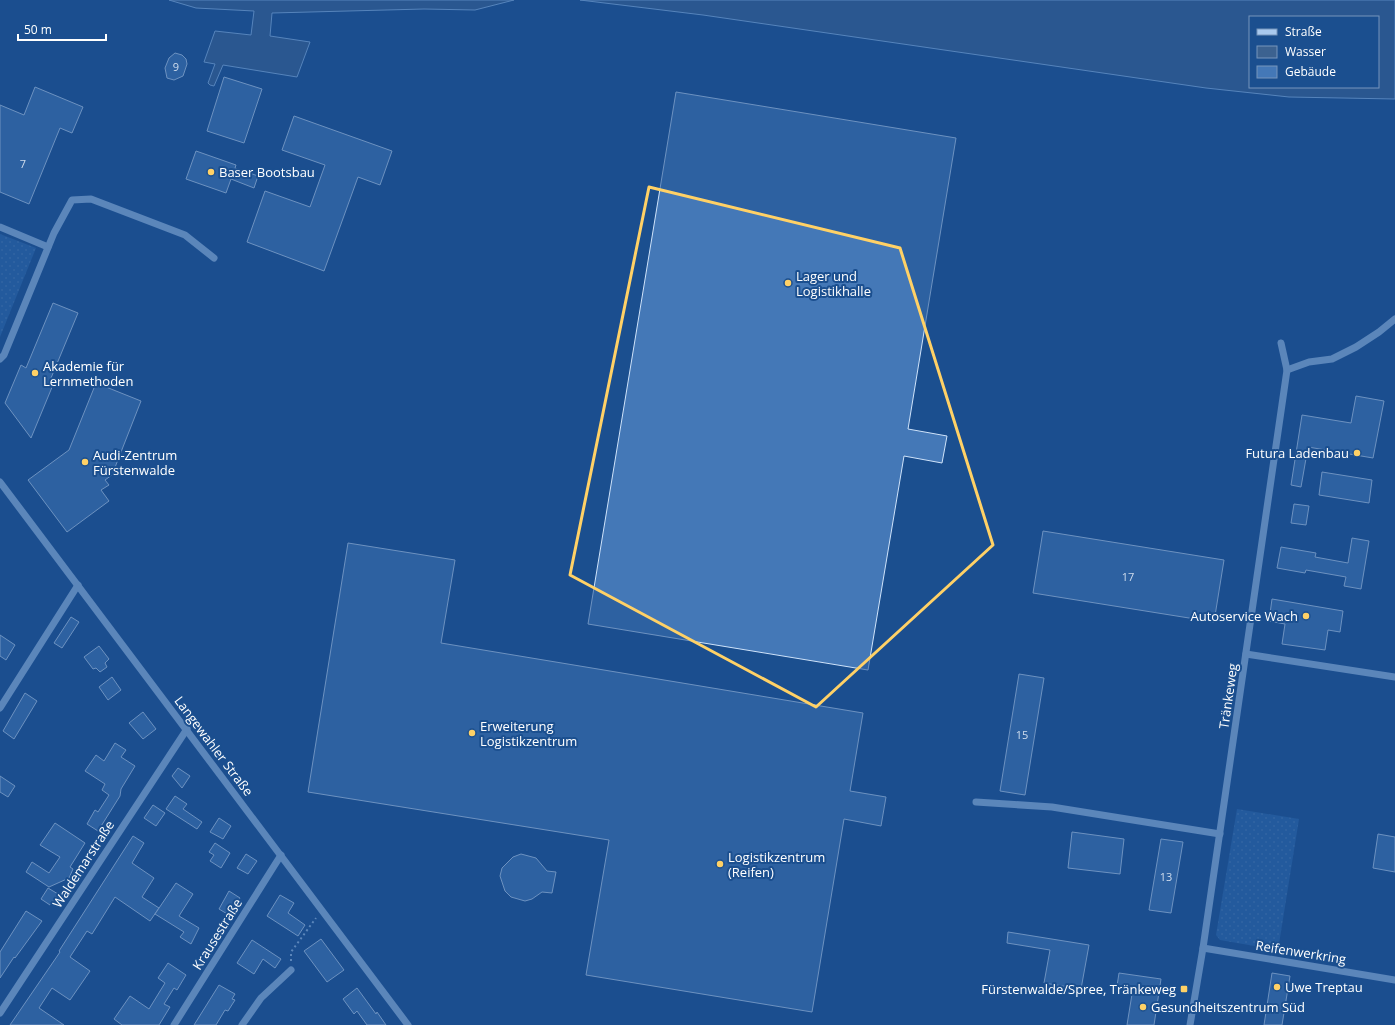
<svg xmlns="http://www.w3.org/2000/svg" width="1395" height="1025" font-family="'Open Sans',sans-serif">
  <defs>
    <pattern id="grass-dots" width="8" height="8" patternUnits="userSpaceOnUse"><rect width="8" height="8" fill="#2e69ad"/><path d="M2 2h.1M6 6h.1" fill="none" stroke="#4d80b9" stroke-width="1.8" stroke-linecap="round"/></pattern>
  </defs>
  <rect width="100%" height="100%" fill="#1b4f8f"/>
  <g fill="url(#grass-dots)">
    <polygon points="0,234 36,248 0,337"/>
    <polygon points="1237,809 1299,819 1278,950 1220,940 1216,935"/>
  </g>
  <g fill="#3c6290" stroke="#9cc4f0" fill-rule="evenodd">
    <polygon points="169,0 514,0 475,10 424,9 272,13 270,36 310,42 297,77 223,65 214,86 210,85 208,83 215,64 204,62 215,31 251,35 254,11 196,8"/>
    <path d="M580,0H1395V99L1289,97L1206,88L703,15ZM1250,17H1378V87H1250Z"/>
  </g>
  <g fill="#4478b7" stroke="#cfe3fa">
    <polygon points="175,53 182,55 186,59 187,64 183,76 174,80 167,78 165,68 169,58"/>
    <polygon points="224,77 262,89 244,143 207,131"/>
    <polygon points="35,87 83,107 72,133 60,128 29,204 0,192 0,105 24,115"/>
    <polygon points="676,92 956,138 908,429 947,436 942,463 904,456 868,670 588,624"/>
    <polygon points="294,116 392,151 380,185 358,177 324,271 247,242 265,191 310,207 325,165 282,150"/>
    <polygon points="196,151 236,165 235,168 258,176 254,188 231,179 226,193 186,179"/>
    <polygon points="53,303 78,313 51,378 55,380 31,438 5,403 21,365 26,368"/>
    <polygon points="96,383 141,401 112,475 105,480 109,485 101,490 109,501 67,532 28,480 69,450"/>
    <polygon points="1356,396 1384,401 1373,458 1308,447 1301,487 1291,485 1302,415 1351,423"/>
    <polygon points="1322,472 1372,480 1369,503 1319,495"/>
    <polygon points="1294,504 1309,506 1306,525 1291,523"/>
    <polygon points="1043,531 1224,560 1214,622 1033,593"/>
    <polygon points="1352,538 1369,541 1361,589 1344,586 1346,577 1306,570 1305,573 1277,568 1281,547 1316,553 1315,557 1348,563"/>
    <polygon points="348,543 455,560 441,643 863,713 850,791 886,797 881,826 844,819 812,1012 586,975 609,840 308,792"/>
    <polygon points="1272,599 1343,611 1340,632 1328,630 1325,650 1282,644 1285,624 1269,621"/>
    <polygon points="71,617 79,622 62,648 54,643"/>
    <polygon points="0,635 15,645 6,660 0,656"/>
    <polygon points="99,646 109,659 105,663 107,667 100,672 96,668 93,669 84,657"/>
    <polygon points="1019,674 1044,678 1025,795 1000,791"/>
    <polygon points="112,677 121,690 108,700 99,687"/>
    <polygon points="25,693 37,701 14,739 3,731"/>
    <polygon points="143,712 156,729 143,739 129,723"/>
    <polygon points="115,743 126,750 121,757 135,766 121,789 120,796 98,831 87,824 95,810 98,812 109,795 102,790 105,784 85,771 96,755 104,761"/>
    <polygon points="178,768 190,776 182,788 172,776"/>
    <polygon points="0,776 15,786 8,797 0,792"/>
    <polygon points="175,796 187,804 183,809 202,822 197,829 166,809"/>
    <polygon points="153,805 165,813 156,826 144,818"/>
    <polygon points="219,818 231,826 223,839 210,832"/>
    <polygon points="55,823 85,843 70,867 73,869 69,878 49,887 26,872 32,862 49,873 60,857 40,845"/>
    <polygon points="1072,832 1124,839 1120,874 1068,868"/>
    <polygon points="1378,834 1395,837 1395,872 1373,868"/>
    <polygon points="133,836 144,843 132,863 154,878 142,897 159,908 150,921 115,897 92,934 87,931 70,957 90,971 70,1000 52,988 39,1008 64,1025 10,1025 60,952 59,951"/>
    <polygon points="1161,839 1183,842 1171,913 1149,910"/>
    <polygon points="215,843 230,853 221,868 210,861 214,855 209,852"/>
    <polygon points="246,854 257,861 248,874 237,868"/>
    <polygon points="521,854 536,858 547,871 556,872 552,893 542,892 532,899 525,901 511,897 505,891 500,876 502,868 513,857"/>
    <polygon points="176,883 193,894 179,916 199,928 191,944 180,937 184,932 155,914"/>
    <polygon points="48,888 58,894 50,905 41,899"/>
    <polygon points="229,891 240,898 229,915 219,909"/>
    <polygon points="280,895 294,903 288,913 305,925 298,936 267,916"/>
    <polygon points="26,911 42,921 15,958 14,957 0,978 0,952"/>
    <polygon points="1008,932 1089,945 1081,989 1044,983 1050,950 1007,943"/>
    <polygon points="321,939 344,970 327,982 304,951"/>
    <polygon points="252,940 281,959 275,968 263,959 254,974 237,963"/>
    <polygon points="168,963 186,975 177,990 174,988 164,1004 170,1007 159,1025 122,1025 114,1019 130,996 149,1009 165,983 158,978"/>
    <polygon points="1119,973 1161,979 1154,1025 1127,1025 1133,988 1117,986"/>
    <polygon points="1272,973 1290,976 1282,1025 1264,1025"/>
    <polygon points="219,985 235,994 232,999 235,1000 228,1011 225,1010 216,1025 194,1025"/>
    <polygon points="357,988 376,1014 377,1012 386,1025 367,1025 357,1011 354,1014 343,999"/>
  </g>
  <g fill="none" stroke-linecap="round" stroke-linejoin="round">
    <polyline stroke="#a9c9ee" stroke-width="2" stroke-dasharray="2 3" stroke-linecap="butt" points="291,961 291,952 316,918"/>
    <g stroke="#a9c9ee" stroke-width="7">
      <polyline points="0,227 48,247"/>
      <polyline points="0,359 4,355 54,233 72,200 91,199 185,235 214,258"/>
      <polyline points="1287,370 1309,362 1332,359 1356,347 1379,332 1395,319"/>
      <polyline points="0,482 408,1025"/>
      <polyline points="1246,654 1395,677"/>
      <polyline points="0,708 78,585"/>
      <polyline points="976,802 1052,807 1220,834"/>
      <polyline points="1203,948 1395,980"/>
      <polyline points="0,1013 187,729"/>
      <polyline points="174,1025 281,855"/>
      <polyline points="242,1025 261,998 291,970"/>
      <polyline points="1190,1025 1203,948 1287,370 1281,343"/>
    </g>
  </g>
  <path d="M0 0H1395V1025H0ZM649,187L900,248L993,545L816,707L570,575Z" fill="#1b4f8f" fill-opacity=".55" fill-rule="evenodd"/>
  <path fill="none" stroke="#ffd166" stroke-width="3" stroke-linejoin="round" d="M649,187L900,248L993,545L816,707L570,575Z"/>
  <g fill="#ffd166" stroke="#1b4f8f" stroke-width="1.5">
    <circle cx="211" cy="172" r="4"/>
    <circle cx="788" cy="283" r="4"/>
    <circle cx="35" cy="373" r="4"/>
    <circle cx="1357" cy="453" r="4"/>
    <circle cx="85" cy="462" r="4"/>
    <circle cx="1306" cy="616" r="4"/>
    <circle cx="472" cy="733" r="4"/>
    <circle cx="720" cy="864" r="4"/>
    <circle cx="1277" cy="987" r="4"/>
    <rect x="1180" y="985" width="8" height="8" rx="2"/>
    <circle cx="1143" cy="1007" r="4"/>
  </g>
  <g text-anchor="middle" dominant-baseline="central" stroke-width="4" stroke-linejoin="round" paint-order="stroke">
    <g font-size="11" fill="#d0dded">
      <text x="176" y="66">9</text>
      <text x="23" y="163">7</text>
      <text x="1128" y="576">17</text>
      <text x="1022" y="734">15</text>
      <text x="1166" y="876">13</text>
    </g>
    <g font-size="13" fill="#fff" stroke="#1b4f8f" text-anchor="start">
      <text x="219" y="172">Baser Bootsbau</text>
      <text x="796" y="276">Lager und<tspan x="796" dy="15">Logistikhalle</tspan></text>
      <text x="43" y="366">Akademie für<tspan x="43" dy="15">Lernmethoden</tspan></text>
      <text x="1349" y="453" text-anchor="end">Futura Ladenbau</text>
      <text x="93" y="455">Audi-Zentrum<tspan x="93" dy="15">Fürstenwalde</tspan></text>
      <text x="1298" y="616" text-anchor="end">Autoservice Wach</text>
      <text x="480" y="726">Erweiterung<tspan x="480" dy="15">Logistikzentrum</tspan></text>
      <text x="728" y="857">Logistikzentrum<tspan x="728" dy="15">(Reifen)</tspan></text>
      <text x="1285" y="987">Uwe Treptau</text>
      <text x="1176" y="989" text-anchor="end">Fürstenwalde/Spree, Tränkeweg</text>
      <text x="1151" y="1007">Gesundheitszentrum Süd</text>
    </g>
    <g font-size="13" fill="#fff" stroke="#1b4f8f">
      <text transform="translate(1228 696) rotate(-82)">Tränkeweg</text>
      <text transform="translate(214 746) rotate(53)">Langewahler Straße</text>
      <text transform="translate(83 864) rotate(-57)">Waldemarstraße</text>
      <text transform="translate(217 934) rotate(-58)">Krausestraße</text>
      <text transform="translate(1301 952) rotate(9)">Reifenwerkring</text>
    </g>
  </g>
  <rect x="1249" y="16" width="130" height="72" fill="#1b4f8f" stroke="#7695bc"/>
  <rect x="1257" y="29" width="20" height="6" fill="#a9c9ee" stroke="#7695bc"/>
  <text x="1285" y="36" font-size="12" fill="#ffffff">Straße</text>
  <rect x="1257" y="46" width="20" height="12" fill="#3c6290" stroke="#7695bc"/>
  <text x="1285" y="56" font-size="12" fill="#ffffff">Wasser</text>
  <rect x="1257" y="66" width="20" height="12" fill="#4478b7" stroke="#7695bc"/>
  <text x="1285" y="76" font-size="12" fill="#ffffff">Gebäude</text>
  <path d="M18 34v6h88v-6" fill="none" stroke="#ffffff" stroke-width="2"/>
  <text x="24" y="34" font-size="12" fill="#ffffff" stroke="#1b4f8f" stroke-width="3" paint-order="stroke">50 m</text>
</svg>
